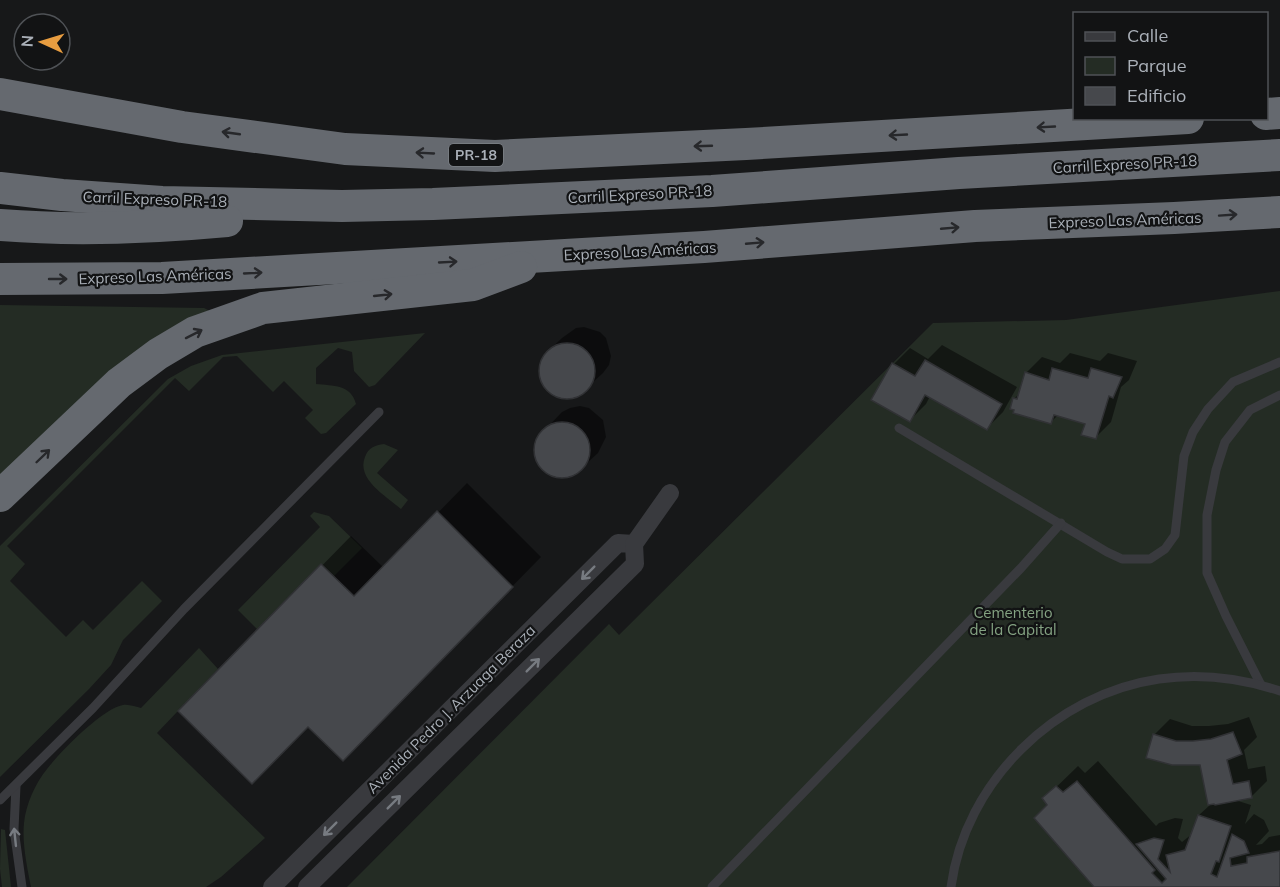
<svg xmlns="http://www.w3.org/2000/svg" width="1280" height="887" font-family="Mulish,sans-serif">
  <rect width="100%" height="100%" fill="#171819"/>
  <g fill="#242c24">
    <polygon points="1280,291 1280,887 347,887 609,624 619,635 933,323 1066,320"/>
    <polygon points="0,305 204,308 210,311 0,484"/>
    <path d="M425,333L375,385L369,387L354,371L352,352L338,348L316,368V384C333,386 351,384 356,404L326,433L321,434L305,418L313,410L284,381L273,392L237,356L223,357L189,391L175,378L7,546L25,564L10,581L66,637L83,620L93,630L142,581L162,601L123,640L111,665L89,689L0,777V546L168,379L191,366L222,355Z"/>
    <path d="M384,444L398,450L377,473L408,500L401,509C386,496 356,479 365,457C368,448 375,445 384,444Z"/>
    <polygon points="314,512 329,516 362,548 334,576 321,564 257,629 238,610 320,527 310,516"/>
    <path d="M199,648L218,669L157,733L265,838L221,877L206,887H31C27,866 22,844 24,823C26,804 35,784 47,769C60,752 103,708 123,705C129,704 136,707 141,708Z"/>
    <polygon points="1,829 5,830 11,887 2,887 0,869"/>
  </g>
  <g fill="#0007">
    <polygon points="584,327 600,332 606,338 611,356 609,365 603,373 579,395 570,398 561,397 552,394 546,387 541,379 541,362 545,354 562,338 576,328"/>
    <polygon points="942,345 1017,387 1003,412 987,428 930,396 926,404 910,420 894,364 910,348 928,359"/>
    <polygon points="1070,353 1100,361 1108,353 1137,361 1129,380 1121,387 1111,422 1095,438 1086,423 1058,415 1051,422 1014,399 1020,393 1026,373 1042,357 1060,363"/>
    <polygon points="580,406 589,408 603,420 606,437 598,453 575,474 567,477 550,474 538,462 536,454 536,445 539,436 562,412 570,408"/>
    <polygon points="467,483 541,557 372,730 308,725 180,711 351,536 384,568"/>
    <polygon points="1249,717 1257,737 1244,750 1248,769 1265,766 1267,781 1251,797 1235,800 1251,805 1245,824 1254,814 1264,820 1269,831 1256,845 1262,844 1269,837 1280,835 1280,887 1096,887 1044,799 1078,766 1085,773 1098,761 1156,826 1159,823 1175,818 1183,819 1178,838 1182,842 1192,834 1199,815 1210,805 1201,763 1154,735 1170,719 1192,726 1209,726 1228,724"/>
  </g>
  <g fill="#46484c" stroke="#313235" stroke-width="1.5">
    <circle cx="567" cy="371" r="28"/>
    <polygon points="925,360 1002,404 987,430 925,395 910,422 871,400 892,363 915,376"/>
    <polygon points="1052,368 1088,378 1091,368 1122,377 1113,398 1109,396 1096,439 1081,435 1085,424 1054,415 1051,424 1013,413 1014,410 1010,409 1013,398 1017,399 1025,372 1049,380"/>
    <circle cx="562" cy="450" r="28"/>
    <polygon points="437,511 513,587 343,761 308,727 252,784 178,711 321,564 354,596"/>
    <polygon points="1233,732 1242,754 1227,760 1233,784 1249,781 1252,798 1215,805 1214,804 1208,805 1200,765 1172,765 1146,758 1153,734 1176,741 1193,741 1211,739"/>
    <polygon points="1077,781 1155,870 1152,873 1162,883 1166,879 1136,844 1154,838 1164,840 1158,859 1170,872 1166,855 1185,850 1198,815 1231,826 1219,862 1216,861 1211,874 1217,877 1232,834 1244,841 1249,853 1230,858 1231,866 1247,863 1247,857 1280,851 1280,887 1094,887 1034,818 1047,805 1042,798 1056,786 1063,792"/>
  </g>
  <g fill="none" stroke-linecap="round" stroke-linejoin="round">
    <g stroke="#393a3e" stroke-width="9">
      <polyline points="899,428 1107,552 1122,559 1150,559 1165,549 1175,535 1184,456 1193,432 1208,409 1233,382 1280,362"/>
      <polyline points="1261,685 1226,616 1207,573 1207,515 1216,470 1225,442 1250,410 1280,395"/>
      <polyline points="16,786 14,829 22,887"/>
      <polyline points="0,800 93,708 184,609 379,412"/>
      <polyline points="712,887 1021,568 1061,523"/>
      <path d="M951,887C965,782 1055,694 1159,679C1200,673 1241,678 1280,691"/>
    </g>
    <g stroke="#393a3e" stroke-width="18">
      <polyline points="272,887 618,543 634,544"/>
      <polyline points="307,887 635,564 634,544 670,493"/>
    </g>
    <g stroke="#65696f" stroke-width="32">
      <polyline points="0,94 182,127 345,149 495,156 746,144 1188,118"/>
      <polyline points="1266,114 1280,113"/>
      <polyline points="0,188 62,195 162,202 342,206 433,204 712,191 959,173 1280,155"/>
      <path d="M0,225C75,231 151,228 227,221"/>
      <polyline points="0,279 162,278 704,247 975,226 1174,218 1280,212"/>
      <polyline points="0,496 119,383 158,354 195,332 263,308 473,285 521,267"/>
    </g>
  </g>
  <defs><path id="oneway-shaft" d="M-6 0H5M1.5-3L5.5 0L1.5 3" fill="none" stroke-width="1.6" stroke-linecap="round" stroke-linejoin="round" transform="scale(1.5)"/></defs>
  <g stroke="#27282b">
    <use href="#oneway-shaft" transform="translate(1046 127) rotate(177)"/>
    <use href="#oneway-shaft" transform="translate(231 133) rotate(-172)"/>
    <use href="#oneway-shaft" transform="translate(898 135) rotate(177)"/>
    <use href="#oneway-shaft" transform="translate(703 146) rotate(178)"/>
    <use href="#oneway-shaft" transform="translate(425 153) rotate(-177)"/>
    <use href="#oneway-shaft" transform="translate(1228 215) rotate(-4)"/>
    <use href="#oneway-shaft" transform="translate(950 228) rotate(-5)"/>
    <use href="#oneway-shaft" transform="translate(755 243) rotate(-5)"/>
    <use href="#oneway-shaft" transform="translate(448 262) rotate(-3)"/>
    <use href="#oneway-shaft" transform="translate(253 273) rotate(-3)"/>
    <use href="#oneway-shaft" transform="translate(58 279)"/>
    <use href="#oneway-shaft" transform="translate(383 295) rotate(-6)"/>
    <use href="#oneway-shaft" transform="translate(194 334) rotate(-27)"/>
    <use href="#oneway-shaft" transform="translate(43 456) rotate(-44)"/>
  </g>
  <g stroke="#777b81">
    <use href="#oneway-shaft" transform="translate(588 573) rotate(135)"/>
    <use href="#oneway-shaft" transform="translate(533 665) rotate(-45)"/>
    <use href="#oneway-shaft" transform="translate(394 802) rotate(-45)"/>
    <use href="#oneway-shaft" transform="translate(330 829) rotate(135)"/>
    <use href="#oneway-shaft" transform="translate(15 837) rotate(-96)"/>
  </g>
  <g text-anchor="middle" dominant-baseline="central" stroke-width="4.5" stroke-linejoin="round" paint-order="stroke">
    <rect fill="#121314" stroke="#7c8187" stroke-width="1.5" x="449" y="144" width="54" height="22" rx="4.5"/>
    <g font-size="14" font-weight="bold" fill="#aab0b8">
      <text x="476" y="155">PR-18</text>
    </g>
    <g font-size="15" fill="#aab0b8" stroke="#121314">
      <text transform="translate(1125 164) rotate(-3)">Carril Expreso PR-18</text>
      <text transform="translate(640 194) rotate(-3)">Carril Expreso PR-18</text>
      <text transform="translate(155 199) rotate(2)">Carril Expreso PR-18</text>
      <text transform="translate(1125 220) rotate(-2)">Expreso Las Américas</text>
      <text transform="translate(640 251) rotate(-3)">Expreso Las Américas</text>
      <text transform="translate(155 276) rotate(-2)">Expreso Las Américas</text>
      <text transform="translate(451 709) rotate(-45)">Avenida Pedro J. Arzuaga Beraza</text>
    </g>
    <g font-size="15" fill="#84a282" stroke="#121314">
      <text x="1013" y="612">Cementerio<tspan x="1013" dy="17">de la Capital</tspan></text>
    </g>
  </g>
  <rect x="1073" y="12" width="195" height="108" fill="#121314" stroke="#4f5256" stroke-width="1.5"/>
  <rect x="1085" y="32" width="30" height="9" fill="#393a3e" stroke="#4f5256" stroke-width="1.5"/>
  <text x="1127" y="42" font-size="18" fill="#aab0b8">Calle</text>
  <rect x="1085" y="57" width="30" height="18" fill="#242c24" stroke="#4f5256" stroke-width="1.5"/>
  <text x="1127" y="72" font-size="18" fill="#aab0b8">Parque</text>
  <rect x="1085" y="87" width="30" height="18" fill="#46484c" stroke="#4f5256" stroke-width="1.5"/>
  <text x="1127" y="102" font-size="18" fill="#aab0b8">Edificio</text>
  <g transform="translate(42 42) rotate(274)"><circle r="28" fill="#121314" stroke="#4f5256" stroke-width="1.5"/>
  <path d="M0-4.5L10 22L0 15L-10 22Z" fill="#e89d40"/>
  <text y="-9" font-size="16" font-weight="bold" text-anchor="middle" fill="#aab0b8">N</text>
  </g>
</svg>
